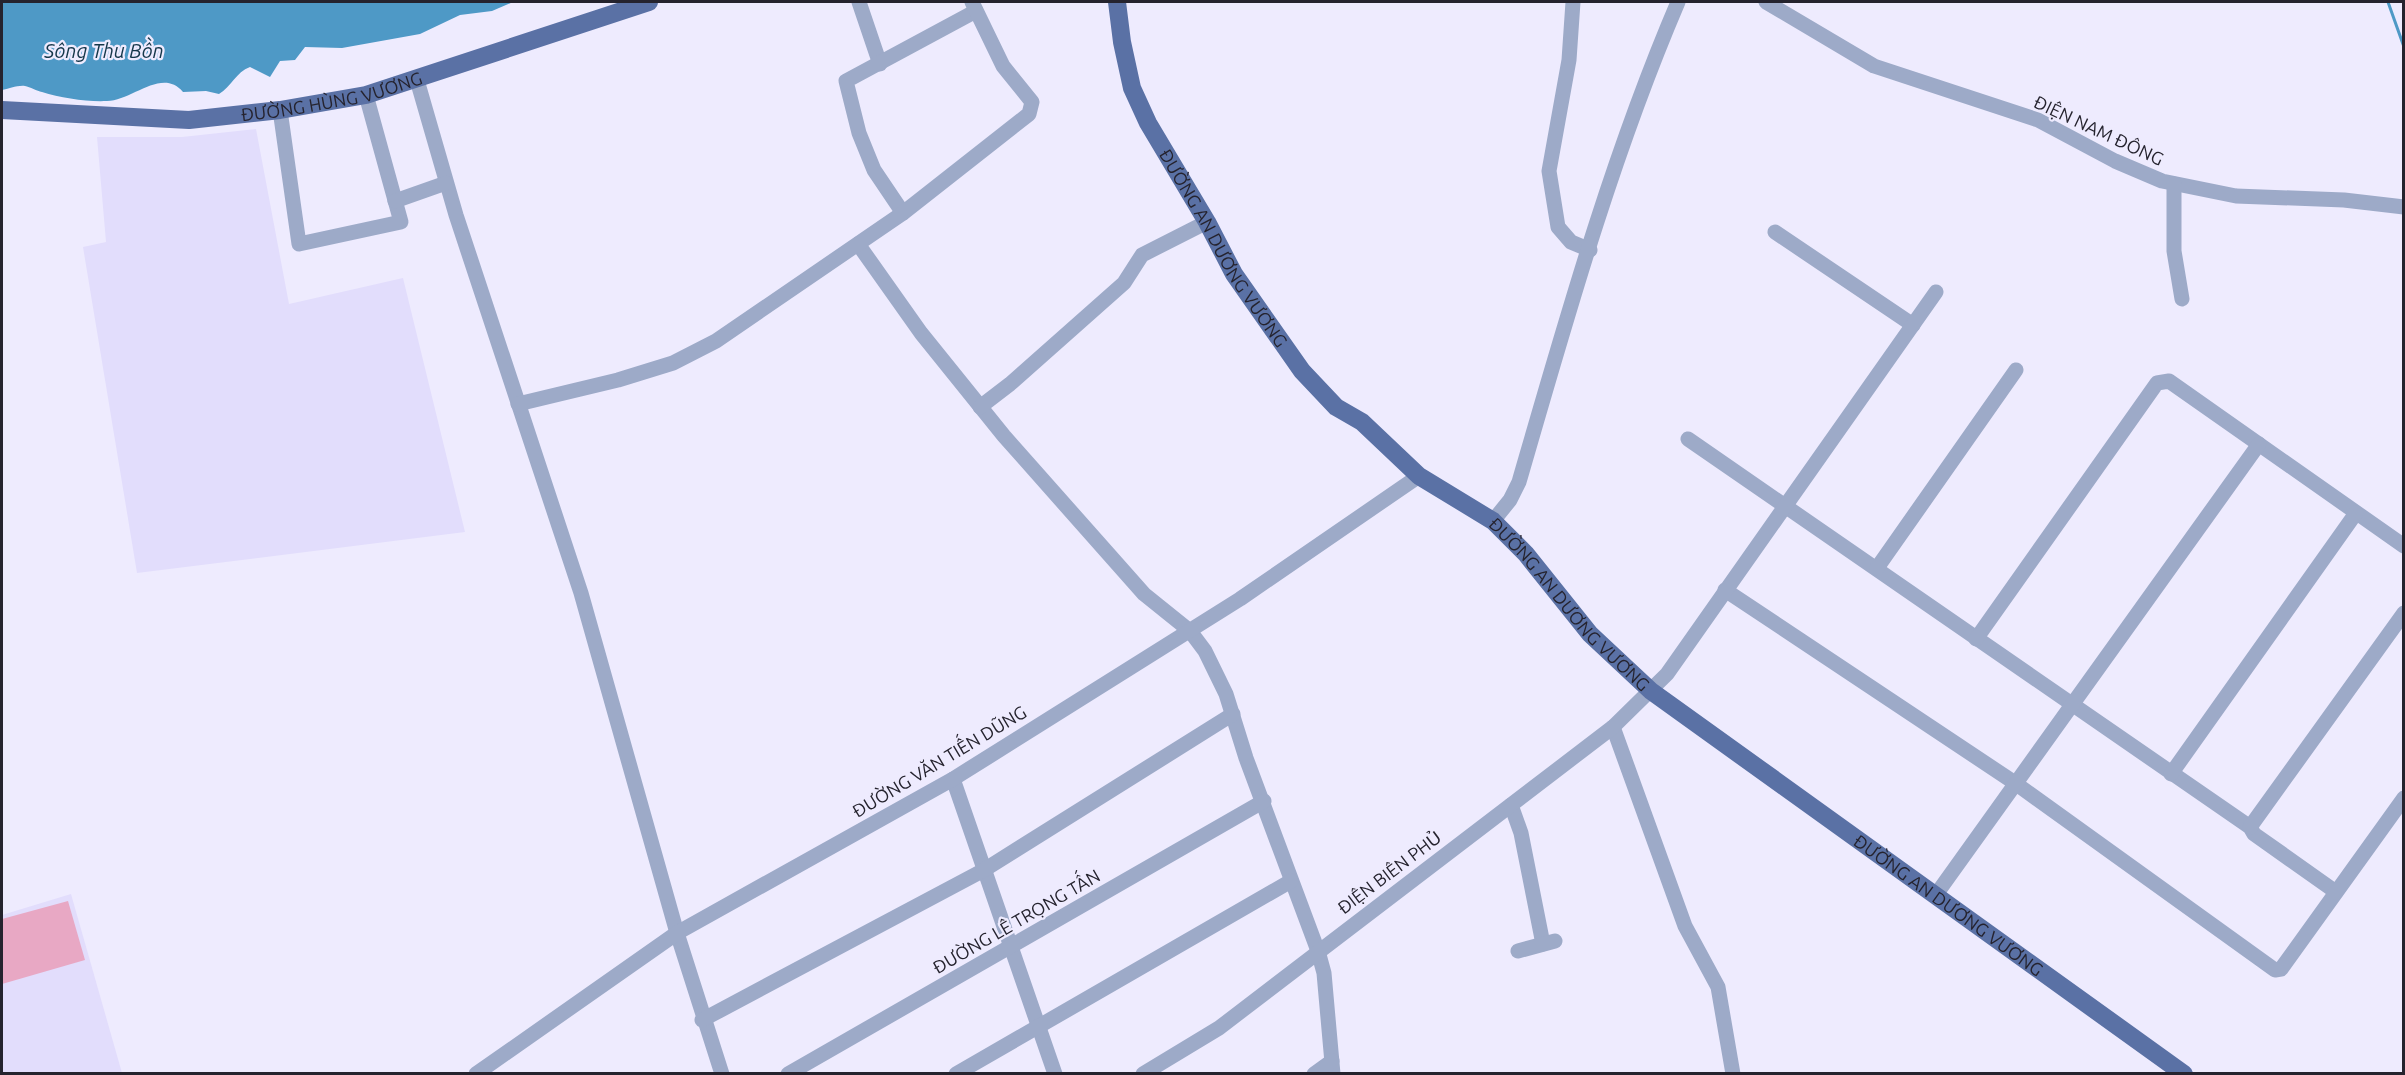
<svg xmlns="http://www.w3.org/2000/svg" width="2405" height="1075" font-family="Ubuntu,sans-serif">
  <rect width="100%" height="100%" fill="#eeebfe"/>
  <g fill="#e2ddfc">
    <polygon points="256,129 289,304 403,278 465,532 137,573 83,247 106,242 97,137 182,137"/>
    <polygon points="71,894 122,1073 2,1074 2,915"/>
  </g>
  <polygon fill="#e8a8c4" points="68,901 85,960 2,984 2,919"/>
  <path fill="#4e99c6" d="M2,2H513L492,11L460,15L420,34L342,48L305,47L295,60L280,61L270,77L250,67C236,72 231,87 219,94L206,91L183,92C162,67 132,101 107,101C87,102 61,98 42,92C37,91 30,87 25,86C18,85 8,89 2,90Z"/>
  <g fill="none" stroke-linecap="round" stroke-linejoin="round">
    <polyline stroke="#4e99c6" stroke-width="3" points="2388,2 2404,47"/>
    <g stroke="#9daac8" stroke-width="15">
      <polyline points="859,2 880,64"/>
      <polyline points="1573,2 1569,60 1549,171 1558,227 1571,242 1590,250"/>
      <polyline points="1766,2 1874,66 2038,120 2115,161 2162,181 2236,196 2344,200 2404,207"/>
      <polyline points="417,80 456,215 581,593 677,933 722,1074"/>
      <polyline points="280,110 299,244 401,222 366,95"/>
      <polyline points="2174,184 2174,251 2182,299"/>
      <polyline points="395,201 446,183"/>
      <polyline points="903,213 874,170 859,133 846,81 976,11"/>
      <polyline points="1775,232 1913,325"/>
      <polyline points="858,244 921,333 1004,436 1144,594 1190,631 1205,651 1226,694 1246,758 1318,951 1324,973 1333,1074"/>
      <polyline points="518,404 618,380 673,363 716,341 903,213 1029,114 1032,102 1003,66 972,2"/>
      <polyline points="980,407 1010,384 1124,283 1142,255 1207,222"/>
      <polyline points="1688,439 2250,827 2254,834 2336,892"/>
      <path d="M1493,521L1510,500L1519,482C1566,320 1612,156 1678,2"/>
      <polyline points="1877,568 2016,370"/>
      <polyline points="1725,590 2015,783 2275,970 2281,969 2404,798"/>
      <polyline points="1976,639 2157,383 2169,381 2404,546"/>
      <polyline points="1613,727 1685,926 1718,987 1733,1074"/>
      <polyline points="2171,774 2356,513"/>
      <polyline points="953,779 1055,1074"/>
      <polyline points="1511,805 1521,833 1543,944"/>
      <polyline points="2250,827 2404,613"/>
      <polyline points="1935,896 2259,444"/>
      <polyline points="1518,951 1555,941"/>
      <polyline points="702,1020 984,870 1233,714"/>
      <polyline points="476,1074 677,933 953,779 1240,599 1419,476"/>
      <polyline points="788,1074 1264,801"/>
      <polyline points="956,1074 1291,881"/>
      <polyline points="1143,1074 1219,1028 1613,727 1667,674 1936,292"/>
      <polyline points="1314,1074 1332,1061"/>
    </g>
    <g stroke="#5a71a5" stroke-width="18">
      <path id="s1" d="M1117,2L1122,42L1132,88L1148,123L1207,222L1234,274L1302,371L1336,407L1362,422L1419,476L1493,521L1526,554L1590,634L1651,691L2184,1074"/>
      <path id="s2" d="M2,110L189,120L280,110L366,95L649,2"/>
    </g>
  </g>
  <g text-anchor="middle" dominant-baseline="central" stroke-width="4.5" stroke-linejoin="round" paint-order="stroke">
    <g font-size="18" fill="#25232e" stroke="#eeebfe">
      <text stroke="none"><textPath href="#s2" startOffset="332">ĐƯỜNG HÙNG VƯƠNG</textPath></text>
      <text transform="translate(2099 130) rotate(25)">ĐIỆN NAM ĐÔNG</text>
      <text stroke="none"><textPath href="#s1" startOffset="272">ĐƯỜNG AN DƯƠNG VƯƠNG</textPath></text>
      <text stroke="none"><textPath href="#s1" startOffset="776">ĐƯỜNG AN DƯƠNG VƯƠNG</textPath></text>
      <text transform="translate(939 761) rotate(-31)">ĐƯỜNG VĂN TIẾN DŨNG</text>
      <text transform="translate(1389 872) rotate(-37)">ĐIỆN BIÊN PHỦ</text>
      <text stroke="none"><textPath href="#s1" startOffset="1262">ĐƯỜNG AN DƯƠNG VƯƠNG</textPath></text>
      <text transform="translate(1016 921) rotate(-30)">ĐƯỜNG LÊ TRỌNG TẤN</text>
    </g>
    <g font-size="20" font-style="italic" fill="#15374a" stroke="#eeebfe">
      <text x="104" y="50">Sông Thu Bồn</text>
    </g>
  </g>
  <rect width="2405" height="1075" fill="none" stroke="#25232e" stroke-width="6"/>
</svg>
